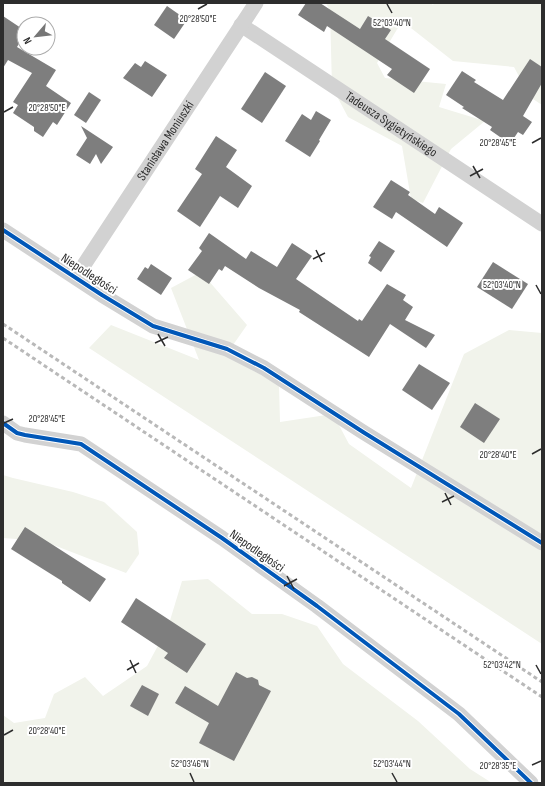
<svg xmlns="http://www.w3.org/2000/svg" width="545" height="786" font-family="'Sofia Sans Condensed',sans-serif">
  <rect width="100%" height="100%" fill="#fff"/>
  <g fill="#f1f3eb">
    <polygon points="326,3 431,3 433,5 434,3 542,3 542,105 530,97 514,67 453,61 402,21 377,63 385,78 446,84 439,107 485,121 451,149 423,203 411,199 402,146 348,117 332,87 330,11"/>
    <polygon points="201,272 247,325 226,355 279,385 280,422 333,414 349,444 411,488 464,354 509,330 542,333 542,644 89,348 111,325 199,360 171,288"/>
    <polygon points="3,475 13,478 73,492 104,502 137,532 139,554 126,573 43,541 3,538"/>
    <polygon points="208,579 252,614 282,614 317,626 343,664 418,721 470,769 492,783 3,783 3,715 14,723 45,718 54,694 85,677 103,696 147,666 168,627 182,581"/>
  </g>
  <g fill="#7e7e7e">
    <polygon points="306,3 320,3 360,29 368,16 391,30 385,39 430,69 414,93 387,75 392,69 327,26 324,32 298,15"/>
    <polygon points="167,6 187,20 174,39 154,25"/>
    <polygon points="3,16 24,30 24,35 17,47 56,70 46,86 71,103 57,125 53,122 43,137 34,131 34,127 13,113 18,105 13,102 32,73 8,60 3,68"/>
    <polygon points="530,59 542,67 542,83 523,116 532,122 523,135 518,132 510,144 490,130 492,127 462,108 464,107 446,95 462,71 476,80 474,82 503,100"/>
    <polygon points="145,61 167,75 152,97 123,78 135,63 141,67"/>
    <polygon points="265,72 286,86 262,123 241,109"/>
    <polygon points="89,92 101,100 86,123 74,115"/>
    <polygon points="316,111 331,120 319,140 320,141 310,157 285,141 302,114 311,120"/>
    <polygon points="81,126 113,147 101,164 96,154 90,164 76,155 87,138"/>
    <polygon points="216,136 237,150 226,167 252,186 238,208 220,196 200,227 177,211 202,174 195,169"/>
    <polygon points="391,180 410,192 408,195 435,214 439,207 463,223 447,247 396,212 392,219 373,207"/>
    <polygon points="209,233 246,259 251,251 277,267 292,243 312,256 296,279 358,321 359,319 362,321 387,284 406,295 403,300 413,307 405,320 435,335 426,348 390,324 369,357 299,312 300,310 259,288 225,266 222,271 219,269 209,284 188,270 202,251 199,248"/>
    <polygon points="379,241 395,251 381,272 368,263 371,257 369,256"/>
    <polygon points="493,262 528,284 512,309 477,287"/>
    <polygon points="151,264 172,278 161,295 137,279 145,267 148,269"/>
    <polygon points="419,364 450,383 432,410 402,390"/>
    <polygon points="475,403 500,419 484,443 460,427"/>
    <polygon points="25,527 106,579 90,602 62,583 62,581 11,549"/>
    <polygon points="136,598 206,644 187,673 164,658 168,653 121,622"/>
    <polygon points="236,672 247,678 252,677 258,680 259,685 271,691 234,761 199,743 209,723 175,703 185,686 218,706"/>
    <polygon points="142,685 159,694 148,716 130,706"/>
  </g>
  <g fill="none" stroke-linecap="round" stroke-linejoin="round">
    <g stroke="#d2d2d2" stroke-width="15">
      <path id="s1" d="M241,25L542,224"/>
      <polyline points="3,230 102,295 153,326 227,349 264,368 363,432 542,543"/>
      <path id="s2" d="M76,277L256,3"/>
      <polyline points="3,423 17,433 25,435 81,444 222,538 317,606 459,714 531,783"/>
    </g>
    <g stroke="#b9b9b9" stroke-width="3" stroke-dasharray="4 3" stroke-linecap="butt">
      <polyline points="3,324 542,682"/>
      <polyline points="3,338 542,697"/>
    </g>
    <defs>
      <g id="cycleway">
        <polyline points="3,230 102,295 153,326 227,349 264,368 363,432 542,543"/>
        <polyline points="3,423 17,433 25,435 81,444 222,538 317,606 459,714 531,783"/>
      </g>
    </defs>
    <use href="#cycleway" stroke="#fff" stroke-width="6"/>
    <use href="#cycleway" stroke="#0057b8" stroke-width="4"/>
  </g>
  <path fill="none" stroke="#2d2d2d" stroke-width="1.5" d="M387,4L392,13M198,9L207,4M4,112L13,107M532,143L541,138M473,166L480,178M470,176L483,169M316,250L322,262M313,259L325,253M536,285L541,294M158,334L165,346M155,343L168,337M4,423L13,419M532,454L541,449M445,493L451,505M442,502L454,496M287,576L294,589M284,586L297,579M130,660L136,673M536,665L541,674M127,670L139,663M4,735L13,730M532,765L541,761M190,773L194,782M392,773L397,782"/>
  <g text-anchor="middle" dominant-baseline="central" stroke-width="4" stroke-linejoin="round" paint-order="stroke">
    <g font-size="13" fill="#2d2d2d" stroke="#fff">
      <text stroke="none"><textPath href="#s1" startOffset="180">Tadeusza Sygietyńskiego</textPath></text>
      <text stroke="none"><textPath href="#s2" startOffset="163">Stanisława Moniuszki</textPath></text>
      <text transform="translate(89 274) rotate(33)">Niepodległości</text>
      <text transform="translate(257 551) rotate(35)">Niepodległości</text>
    </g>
  </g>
  <g font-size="10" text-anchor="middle" fill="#2d2d2d" stroke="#fff" stroke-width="4" stroke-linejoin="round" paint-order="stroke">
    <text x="198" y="22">20°28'50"E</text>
    <text x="392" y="26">52°03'40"N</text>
    <text x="47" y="111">20°28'50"E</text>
    <text x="498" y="146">20°28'45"E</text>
    <text x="502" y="288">52°03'40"N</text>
    <text x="47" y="422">20°28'45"E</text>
    <text x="498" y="458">20°28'40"E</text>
    <text x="502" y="668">52°03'42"N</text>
    <text x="47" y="734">20°28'40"E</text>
    <text x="190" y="767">52°03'46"N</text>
    <text x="392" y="767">52°03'44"N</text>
    <text x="498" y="769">20°28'35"E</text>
  </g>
  <rect width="545" height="786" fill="none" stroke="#2d2d2d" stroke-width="8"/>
  <g transform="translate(36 36) rotate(242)"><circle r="19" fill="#ffffff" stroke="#ababab"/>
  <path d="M0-3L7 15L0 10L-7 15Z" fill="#767676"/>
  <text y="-6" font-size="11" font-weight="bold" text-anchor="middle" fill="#2d2d2d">N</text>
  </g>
</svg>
